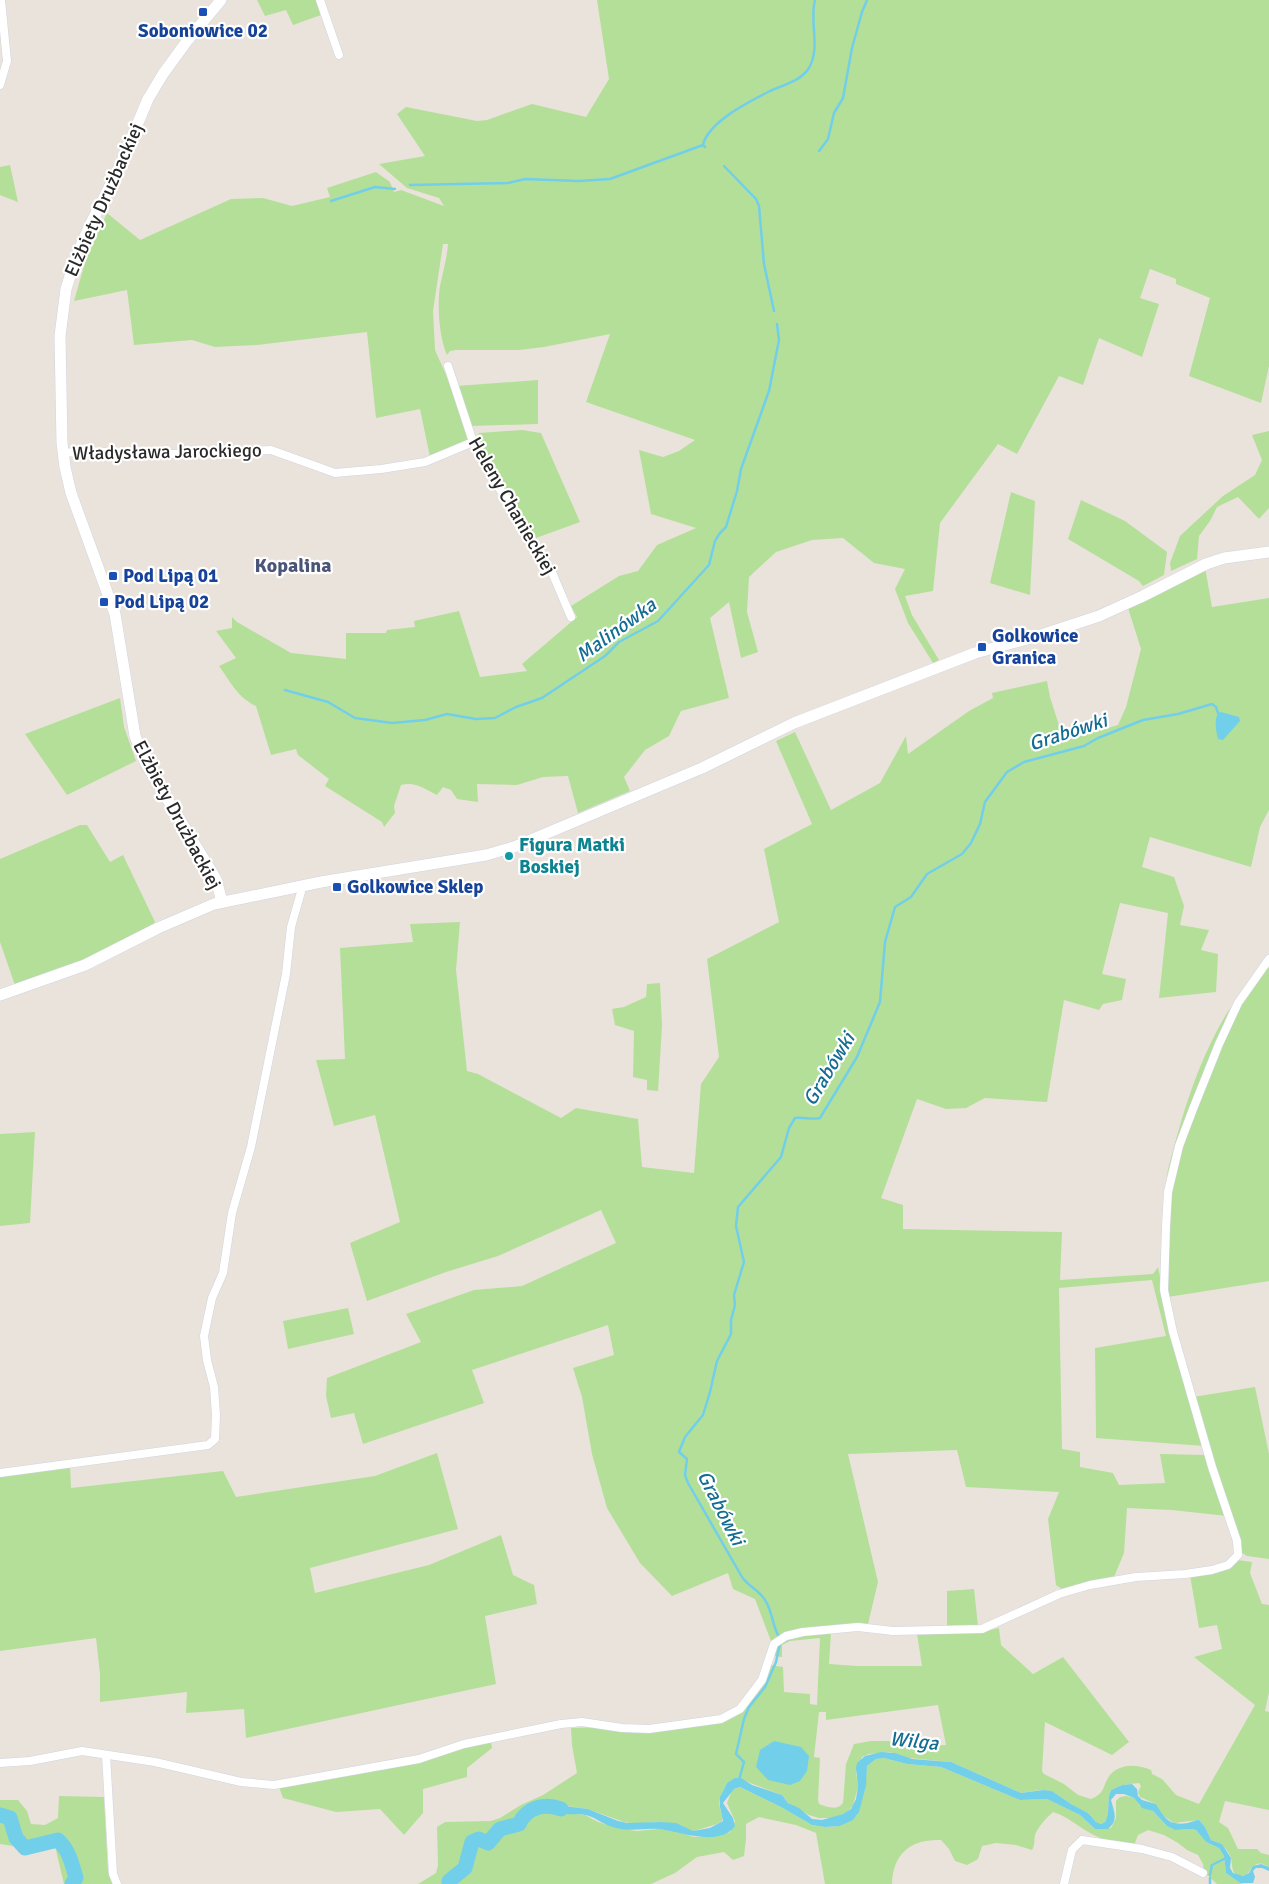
<svg xmlns="http://www.w3.org/2000/svg" width="1269" height="1884" font-family="Signika,sans-serif">
  <rect width="100%" height="100%" fill="#eae3db"/>
  <g fill="#b4df99" fill-rule="evenodd">
    <polygon points="257,0 316,0 321,15 293,25 286,10 265,16"/>
    <path d="M597,0H1269V366L1261,403L1189,376L1210,298L1176,284V279L1150,269L1140,298L1159,304L1142,357L1099,338L1083,385L1059,376L1017,454L998,444L940,523L933,591L905,596L912,615L939,660L933,663L908,623L895,589L905,569L874,563L843,538L812,540L776,552L749,577L747,612L758,652L741,658L729,602L710,618L729,698L681,711L669,736L645,750L624,777L630,791L578,813L568,776L543,777L517,785L477,784L478,802L457,799L451,790L443,787L437,795C425,789 415,781 401,785L394,806L395,813L384,827L382,822L325,786L329,779L298,755L296,749L271,755L256,706C238,698 230,681 219,666L236,658L216,631L232,628V617L237,622L291,653L346,659V633H386L387,630L415,627L414,621L459,611L480,677L527,671L522,664L577,617L571,606L619,576L638,571L657,545L696,528L651,514L639,450L663,457L679,451L695,440L586,402L610,334L544,347L519,350H456L450,351L447,355C439,337 437,305 440,286C443,272 447,258 448,244H443L433,311L435,350L447,377L469,441L430,457L420,409L376,418L367,332L257,345L215,347L192,340L134,345L127,290L74,301L86,259L107,213L140,240L231,199L263,198L292,206L330,197L327,188L376,172L390,182L394,192L401,190L444,206L439,198L407,188L379,164L425,156L397,114L406,107L477,121L487,120L532,104L586,117L609,79Z"/>
    <polygon points="10,165 18,202 0,195 0,167"/>
    <polygon points="538,380 538,424 471,426 457,386"/>
    <polygon points="522,430 541,433 580,522 536,538 495,477 476,440 479,433"/>
    <polygon points="1269,431 1269,508 1259,519 1238,497 1217,507 1210,521 1199,536 1197,559 1171,571 1170,563 1180,536 1223,496 1255,475 1262,460 1252,435"/>
    <polygon points="1011,492 1035,501 1030,595 990,583"/>
    <polygon points="1081,500 1125,521 1167,552 1164,575 1143,586 1139,581 1068,539"/>
    <polygon points="1205,567 1212,607 1269,598 1269,810 1260,827 1251,867 1150,837 1142,867 1174,877 1184,906 1180,925 1209,930 1201,950 1218,954 1216,992 1159,998 1168,913 1120,903 1102,974 1126,979 1122,1000 1103,1004 1099,1010 1064,1000 1047,1102 985,1098 966,1108 946,1109 917,1099 881,1198 903,1205 903,1229 1062,1232 1060,1280 1153,1274 1158,1267 1172,1335 1204,1446 1096,1438 1095,1348 1166,1336 1152,1280 1059,1288 1062,1449 1080,1452 1080,1467 1113,1473 1119,1485 1165,1483 1160,1454 1207,1455 1227,1516 1172,1510 1127,1508 1124,1553 1114,1577 1062,1589 1056,1585 1048,1519 1059,1492 966,1487 957,1450 848,1454 878,1582 868,1624 792,1632 771,1641 755,1599 733,1589 728,1573 672,1596 640,1563 607,1508 592,1454 582,1397 573,1368 614,1355 608,1325 472,1370 484,1403 363,1444 354,1413 331,1418 326,1396 327,1378 421,1342 406,1314 474,1290 522,1286 616,1243 601,1210 498,1256 446,1272 367,1301 350,1243 400,1222 375,1115 334,1126 316,1060 345,1059 340,948 413,942 410,924 460,922 456,970 467,1071 478,1074 561,1118 576,1108 638,1119 642,1167 694,1173 701,1084 719,1057 707,959 779,922 764,849 812,824 776,741 795,732 831,810 880,783 906,736 908,754 969,711 993,698 992,693 1047,681 1050,697 1064,741 1118,725 1126,707 1141,649 1128,608 1162,593 1193,573"/>
    <polygon points="120,698 124,727 136,761 67,795 25,734"/>
    <polygon points="80,825 87,825 110,862 123,855 155,922 152,928 95,958 16,988 0,942 0,859"/>
    <polygon points="1269,968 1269,1281 1168,1297 1169,1208 1176,1170 1193,1112 1240,1003 1265,969"/>
    <polygon points="660,983 662,1026 658,1091 647,1090 647,1080 633,1077 634,1031 615,1025 612,1009 624,1007 646,997 647,984"/>
    <path d="M1230,1008L1178,1142L1166,1178C1181,1118 1197,1061 1230,1008Z"/>
    <polygon points="35,1132 30,1223 0,1226 0,1134"/>
    <polygon points="348,1308 354,1334 288,1349 283,1321"/>
    <polygon points="1255,1387 1269,1454 1269,1559 1247,1556 1239,1551 1193,1397"/>
    <polygon points="437,1453 458,1529 310,1568 315,1593 429,1565 501,1535 513,1575 534,1585 537,1604 485,1616 496,1684 246,1738 244,1709 186,1713 187,1692 100,1702 100,1674 96,1638 0,1651 0,1477 70,1465 71,1488 223,1471 236,1497 375,1476"/>
    <path d="M1238,1560L1252,1562L1250,1573L1262,1604L1269,1605V1692L1265,1711L1269,1712V1810L1225,1801L1219,1822L1228,1828L1238,1849H1257L1261,1853L1269,1855V1867C1255,1859 1255,1866 1246,1875C1231,1879 1233,1868 1231,1858C1230,1853 1225,1849 1222,1844L1211,1840L1205,1827L1199,1820L1174,1823L1162,1815L1156,1804L1140,1797L1138,1792L1141,1786L1139,1783L1122,1785L1111,1790C1106,1800 1111,1811 1105,1822L1101,1824L1096,1822L1088,1813L1071,1804L1052,1791L1040,1790L1021,1793L951,1762L908,1758L890,1752L869,1754L862,1757L856,1773L858,1786L853,1806L846,1813L831,1818H819L809,1815L789,1804L782,1795L745,1781L727,1783C723,1791 718,1799 720,1808C721,1814 723,1816 722,1821L717,1824L694,1831L687,1830L682,1826L657,1822L635,1824L624,1822L588,1809L547,1803L542,1810L585,1815L598,1822L622,1829L637,1831L657,1829L674,1831L694,1837L719,1836L730,1832L735,1821L727,1803L732,1790L740,1787L781,1807L812,1825L825,1827L840,1826L850,1821L857,1815L865,1790L867,1766L876,1759L884,1758L907,1764L941,1767L1020,1800L1047,1799L1080,1815L1095,1829L1111,1828L1116,1818V1801L1120,1797L1126,1796L1134,1798L1140,1806L1153,1811L1167,1826L1175,1830L1192,1829L1196,1830L1206,1842L1219,1848L1224,1856L1226,1873L1240,1883L1245,1884H1217L1204,1872L1203,1864L1198,1855L1187,1850L1178,1843L1164,1835L1148,1830L1138,1835L1135,1843C1122,1846 1102,1840 1090,1833C1077,1826 1067,1816 1053,1812C1046,1818 1038,1827 1035,1835C1034,1840 1035,1845 1032,1850L1016,1845L996,1843L982,1846L978,1859L967,1865L955,1861L949,1849L941,1840C910,1839 893,1854 892,1884H825L816,1833L796,1825L759,1817L746,1824V1839L744,1856L733,1860L724,1852L697,1857L675,1873L651,1884H418L436,1873L438,1865L437,1827L445,1822L491,1821L500,1818L521,1805L543,1795L577,1773L572,1745L571,1728L712,1724L732,1718L741,1710L770,1665L783,1667L784,1692L810,1694V1704L817,1705L820,1638L790,1641L782,1645V1657L773,1656C774,1653 775,1647 777,1644C785,1633 818,1634 831,1632L829,1664L857,1666H922L917,1634L981,1632L999,1628L1001,1645L1033,1674L1063,1657L1129,1742L1112,1755L1045,1722L1042,1771L1044,1774L1064,1784L1078,1795L1091,1799C1106,1793 1102,1786 1110,1775C1120,1763 1138,1764 1151,1770L1152,1774L1162,1779L1176,1795L1199,1804L1255,1705L1194,1657L1222,1649L1217,1625L1199,1628L1190,1575ZM938,1705L946,1745L909,1747L889,1741H871L854,1744L846,1764L843,1803C837,1811 827,1807 819,1804L818,1800L820,1758L814,1757L819,1712H826V1720Z"/>
    <polygon points="974,1589 978,1626 947,1627 947,1591"/>
    <polygon points="491,1741 492,1748 467,1768 467,1777 423,1789 423,1813 404,1835 380,1809 336,1812 283,1798 279,1787"/>
    <polygon points="59,1796 104,1797 108,1872 114,1884 64,1884 55,1846 26,1848 0,1844 0,1800 18,1800 27,1811 31,1824 45,1825 58,1818"/>
  </g>
  <g fill="#72cfe9">
    <path d="M1221,712L1239,717L1240,721L1223,740L1218,739C1216,731 1214,721 1218,713Z"/>
    <polygon points="774,1741 801,1747 809,1756 807,1771 800,1781 790,1785 768,1780 756,1767 760,1750"/>
    <path d="M881,1752L895,1753L912,1759L951,1762L1021,1793L1043,1790L1052,1791L1071,1804L1088,1813L1096,1822L1101,1824L1105,1822C1111,1811 1106,1800 1111,1790L1122,1785L1132,1784L1137,1789L1138,1796L1142,1800L1156,1804C1165,1819 1169,1826 1188,1823C1192,1822 1195,1820 1199,1820L1205,1827L1211,1840L1222,1844L1231,1858L1230,1868L1233,1873L1243,1876L1249,1873L1253,1866L1261,1864L1269,1867V1871L1262,1868H1256L1253,1871L1255,1877L1253,1883H1240L1226,1873L1224,1856L1219,1848L1206,1842L1196,1830L1192,1829L1175,1830L1167,1826L1153,1811L1142,1808L1134,1798L1124,1794H1116L1111,1800C1114,1812 1119,1820 1108,1829H1095L1080,1815L1047,1799L1020,1800L941,1767L907,1764L884,1758L876,1759L867,1766L866,1786L859,1812L853,1820L840,1826L825,1827L812,1825L781,1807L740,1787L734,1789L723,1803L733,1818L735,1826C719,1848 679,1831 658,1829C644,1828 630,1832 616,1828C607,1826 600,1821 592,1817C583,1813 574,1815 565,1814C557,1812 551,1810 542,1810L541,1803L588,1809L618,1821L627,1823L660,1822L676,1823L693,1831L710,1828L723,1821L720,1807V1797L727,1783L735,1778H741L752,1785L782,1795L788,1803L799,1808L812,1819L822,1820L843,1814L851,1809L856,1799L858,1786L856,1768L857,1763L865,1756Z"/>
  </g>
  <g fill="none" stroke-linecap="round" stroke-linejoin="round">
    <g stroke="#72cfe9" stroke-width="2.5">
      <path d="M705,147L703,145C708,122 750,101 770,91C783,85 801,81 809,68C821,47 809,22 815,0"/>
      <polyline points="819,151 828,139 834,113 843,98 852,48 862,12 867,0"/>
      <polyline points="724,166 756,199 759,206 764,264 774,311"/>
      <polyline points="410,185 508,183 525,179 579,181 610,179 703,145"/>
      <polyline points="331,201 375,187 395,189"/>
      <polyline points="285,690 328,702 355,718 392,723 425,720 447,714 476,719 495,718 516,707 542,698 605,656 619,642 658,621 709,565 715,541 720,533 726,527 737,491 741,469 769,391 779,340 777,324"/>
      <path d="M778,1635C772,1624 772,1610 765,1600C760,1591 748,1586 742,1577L688,1483L685,1475L687,1459L679,1452L685,1437L703,1415L710,1392L717,1361L731,1334V1320L735,1305L734,1295L744,1262L736,1226L738,1207L781,1157L789,1128L795,1118C804,1117 811,1120 820,1118L857,1057L880,1002L885,942L895,907L911,897L927,874L962,854L971,843L980,824L985,802L1007,772L1024,762L1084,746L1098,738L1143,720L1178,714L1212,704L1216,707L1218,713"/>
      <polyline points="739,1780 744,1762 736,1754 744,1719 749,1707 765,1687 776,1662 780,1643"/>
      <polyline points="1210,1875 1212,1865 1226,1858"/>
      <polyline points="1210,1878 1210,1884"/>
    </g>
    <g stroke="#72cfe9" stroke-width="15">
      <path d="M0,1815L10,1818L16,1838L25,1848L58,1840C69,1850 72,1864 76,1878L72,1884"/>
      <path d="M449,1884V1881L465,1868L472,1842L479,1839L488,1843L500,1829L519,1824C527,1807 544,1803 561,1809"/>
    </g>
    <defs>
      <g id="street">
        <polyline points="320,0 339,55"/>
        <polyline points="0,85 7,61 1,0"/>
        <polyline points="448,366 473,442 491,475 551,570 571,617"/>
        <polyline points="63,453 90,451 119,453 180,454 271,450 335,473 381,469 425,462 473,442"/>
        <polyline points="0,1473 208,1445 215,1439 216,1415 214,1387 207,1360 204,1336 212,1298 223,1273 232,1213 251,1147 286,974 291,927 301,892 300,886"/>
        <polyline points="106,1755 113,1874 117,1884"/>
        <polyline points="0,1763 30,1761 82,1751 155,1762 241,1782 274,1785 419,1759 464,1744 561,1724 582,1722 622,1728 649,1729 721,1719 740,1709 762,1680 774,1644 786,1636 803,1632 858,1627 893,1631 982,1629 1059,1594 1090,1585 1136,1577 1185,1574 1212,1570 1228,1565 1238,1555 1237,1541 1212,1467 1173,1332 1164,1290 1166,1226 1168,1192 1179,1146 1193,1109 1219,1044 1238,1003 1269,959"/>
        <polyline points="1064,1884 1072,1850 1082,1840 1142,1849 1172,1857 1203,1873"/>
      </g>
      <g id="secondary">
        <polyline points="221,0 187,41 163,74 148,99 119,168 90,225 76,257 66,289 60,336 62,443 65,467 71,493 115,614 135,736 146,764 216,879 222,902"/>
        <polyline points="0,995 85,965 158,928 214,904 321,882 486,855 514,847 702,768 794,723 975,653 1038,636 1099,616 1143,596 1206,564 1224,558 1269,552"/>
      </g>
    </defs>
    <use href="#street" stroke="#d0d4e1" stroke-width="9"/>
    <use href="#secondary" stroke="#d0d4e1" stroke-width="12"/>
    <use href="#street" stroke="#fff" stroke-width="8"/>
    <use href="#secondary" stroke="#fff" stroke-width="11"/>
  </g>
  <g fill="#1a4fb4" stroke="#fff" stroke-width="2">
    <rect x="198" y="7" width="10" height="10" rx="2.5"/>
    <rect x="108" y="571" width="10" height="10" rx="2.5"/>
    <rect x="99" y="597" width="10" height="10" rx="2.5"/>
    <rect x="977" y="642" width="10" height="10" rx="2.5"/>
    <rect x="332" y="882" width="10" height="10" rx="2.5"/>
  </g>
  <circle fill="#0f9aa8" stroke="#fff" stroke-width="2" cx="509" cy="856" r="5"/>
  <g text-anchor="middle" dominant-baseline="central" stroke-width="4.5" stroke-linejoin="round" paint-order="stroke">
    <g font-size="19" font-weight="bold" fill="#164399" stroke="#fff" text-anchor="start">
      <text x="203" y="31" text-anchor="middle">Soboniowice 02</text>
      <text x="123" y="576">Pod Lipą 01</text>
      <text x="114" y="602">Pod Lipą 02</text>
      <text x="992" y="636">Golkowice<tspan x="992" dy="22">Granica</tspan></text>
      <text x="347" y="887">Golkowice Sklep</text>
    </g>
    <g font-size="19" fill="#292929" stroke="#fff">
      <text transform="translate(104 200) rotate(-66)">Elżbiety Drużbackiej</text>
      <text transform="translate(167 452) rotate(-1)">Władysława Jarockiego</text>
      <text transform="translate(512 506) rotate(60)">Heleny Chanieckiej</text>
      <text transform="translate(177 815) rotate(62)">Elżbiety Drużbackiej</text>
    </g>
    <g font-size="19" font-weight="bold" fill="#0d838f" stroke="#fff" text-anchor="start">
      <text x="519" y="845">Figura Matki<tspan x="519" dy="22">Boskiej</tspan></text>
    </g>
    <g font-size="20" font-weight="bold" fill="#4b5577" stroke="#fff">
      <text x="293" y="565">Kopalina</text>
    </g>
    <g font-size="20" font-style="italic" fill="#136c92" stroke="#fff">
      <text transform="translate(616 630) rotate(-36)">Malinówka</text>
      <text transform="translate(1068 732) rotate(-18)">Grabówki</text>
      <text transform="translate(829 1069) rotate(-59)">Grabówki</text>
      <text transform="translate(721 1508) rotate(63)">Grabówki</text>
      <text transform="translate(914 1741) rotate(6)">Wilga</text>
    </g>
  </g>
</svg>
